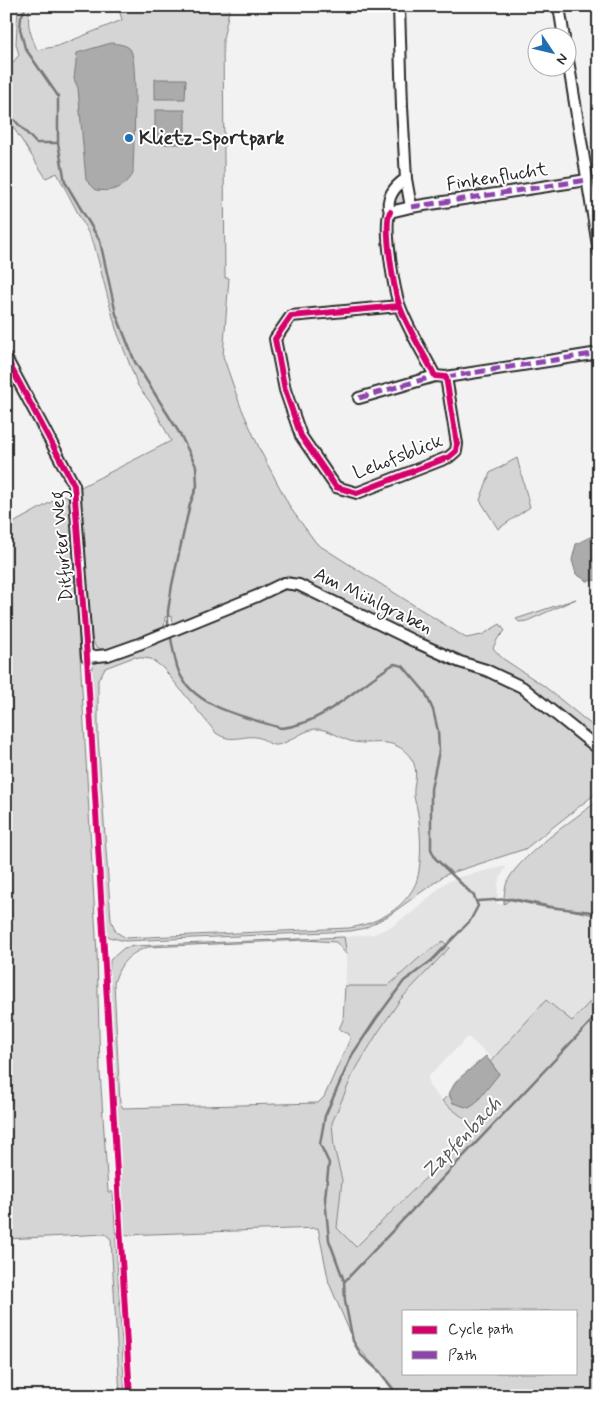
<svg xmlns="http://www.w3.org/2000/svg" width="605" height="1402" font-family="Mynerve,sans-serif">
  <rect width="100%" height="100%" fill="#f2f2f2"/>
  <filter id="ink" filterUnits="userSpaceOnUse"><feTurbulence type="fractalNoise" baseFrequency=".02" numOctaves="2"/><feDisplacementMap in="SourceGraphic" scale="10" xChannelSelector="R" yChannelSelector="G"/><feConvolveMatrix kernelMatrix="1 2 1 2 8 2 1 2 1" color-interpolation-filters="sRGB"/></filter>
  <g filter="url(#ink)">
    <polygon fill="#e3e3e3" points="506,866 498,883 497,904 504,904 512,898 599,916 599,992 572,1021 546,1000 493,1059 468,1037 428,1077 429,1086 442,1101 477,1127 356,1248 337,1228 342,1180 334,1147 332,1123 353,1074 377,1034 400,1000 448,948 419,958 388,986 345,986 347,955 344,937 374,934 392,926 414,911 445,883 459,877"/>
    <g fill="#d5d5d5" stroke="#808080" fill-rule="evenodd">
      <path d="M18,6H31C25,22 31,35 37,50L58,46L122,20L118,6H230L223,39L225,278H229L223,356L240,405L261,452L291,509L317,544L466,638L482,635L500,624L505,631L498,638L493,648L502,658L544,686L599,731V743L526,687L417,639L287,575L275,584L173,626L172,616L165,617L164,629L121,646L103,650L95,646L91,636L79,488L171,441L153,406L138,386L116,329L94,244L57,173L46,178L6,116V71L19,55L16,44Z"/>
      <polygon points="403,188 405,203 398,205 395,200"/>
      <polygon points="517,458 530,507 498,529 480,500 490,473"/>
      <polygon points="64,495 70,498 72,514 97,954 100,1072 108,1192 113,1192 125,1396 120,1396 111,1239 105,1234 6,1239 6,527"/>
      <path d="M288,589L317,597L405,643L486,675L516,689L599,754V791L525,849L445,875L388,916L365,928L351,931L125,941L109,937L106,932L91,672L94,664ZM134,657L151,659L163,668L216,733C233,745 244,733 260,738C266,740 270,746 277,745C290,743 301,731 315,729C330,728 341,740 354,742C369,745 386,739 399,747C405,750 412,758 414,764C419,776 411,788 415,801C421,819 424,870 414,887C401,911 375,924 349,928L126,938L116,932L111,920L98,737V680L105,668Z"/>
      <polygon points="576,599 527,621 519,622 516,619"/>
      <path d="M599,800V916L512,898L504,904C504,898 504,891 506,885C514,859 577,817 599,800Z"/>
      <path d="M344,937L347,955L336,942L305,940L148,947C128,954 120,963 114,983L120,1103L123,1108L318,1103L324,1097L350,1039L349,1034L339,1029L343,1020L345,986H388L419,958L443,941L449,948L400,1000L377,1034L353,1074L332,1123L334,1147L342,1180L337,1228L356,1247L476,1128L442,1101L449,1094L453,1103L499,1074L490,1062L546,1000L572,1021L599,992V1396H394L393,1387L355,1344L329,1283L318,1228L124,1235L109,982L110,960L124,948L134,946ZM404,1311H576V1373H404Z"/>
    </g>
    <g fill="#ababab" stroke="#787878">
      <path d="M111,43C118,44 125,44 130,49C139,60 133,155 133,174C124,189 112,192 96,190L86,180L78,88L74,79L77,53Z"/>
      <polygon points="155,79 186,79 185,99 155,99"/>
      <rect x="155" y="110" width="30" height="34"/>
      <polygon points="599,536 599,580 587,581 576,574 572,560 576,544 590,537"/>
      <polygon points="486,1056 499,1074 475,1104 469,1108 453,1103 449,1094 456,1081"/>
    </g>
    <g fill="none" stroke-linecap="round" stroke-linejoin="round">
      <g stroke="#787878" stroke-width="2.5">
        <polyline points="26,6 21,17 20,29 25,48 58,96 58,143 65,182 100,241 116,314 135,362 180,434 196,466 197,486 190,504 172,585 168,611 168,629"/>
        <polyline points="6,111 36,143 58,143"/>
        <path d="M170,634C173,646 174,660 179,672C194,708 247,717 281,728C325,724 358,685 394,664L403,666L425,692L433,710L438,731L439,751L431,789V849L435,858L474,896L478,906L470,921L431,961L404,981L376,1019L352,1055L325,1116L320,1144L329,1163L325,1198L329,1240L344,1281L345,1301L353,1341L361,1355L380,1372L398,1396"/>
        <polyline points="478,901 510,899 548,907 592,912 599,916"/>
        <polyline points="345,1281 599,1013"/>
      </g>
      <defs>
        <g id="minor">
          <path d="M399,6L402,107L406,179L411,207L390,212C385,198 395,186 406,179"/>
          <polyline points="559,6 564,38"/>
          <polyline points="568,60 599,252"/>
          <polyline points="411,207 587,180"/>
          <path d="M390,212C383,225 394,291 400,307C409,331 424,354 435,376L446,377L457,444L456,451L449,457L357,493L336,487L301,436L285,390L275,339L291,316L399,306"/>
          <polyline points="6,358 74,485 87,657 108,655 139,644 257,596 284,583 299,585 418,643 460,662 486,670 522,687 599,749"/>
          <polyline points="446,377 599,353"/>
          <polyline points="359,398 435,376"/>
        </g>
      </defs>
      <use href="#minor" stroke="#2b2b2b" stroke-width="14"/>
      <use href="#minor" stroke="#fff" stroke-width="10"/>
      <g stroke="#8e44ad" stroke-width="5" stroke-dasharray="10 5" stroke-linecap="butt">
        <polyline points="411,207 587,180"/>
        <polyline points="446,377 599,353"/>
        <polyline points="359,398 435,376"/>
      </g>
      <defs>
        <g id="cycleway">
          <path d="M390,212C383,225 394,291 400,307C409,331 424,354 435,376L446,377L457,444L456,451L449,457L357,493L336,487L301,436L285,390L275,339L291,316L399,306"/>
          <polyline points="6,358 74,485 87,657 130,1396"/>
        </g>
      </defs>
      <use href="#cycleway" stroke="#fff" stroke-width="9"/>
      <use href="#cycleway" stroke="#d6006c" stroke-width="6"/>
    </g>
  </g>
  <circle fill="#1f6fb2" stroke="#fff" stroke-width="2" cx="129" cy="138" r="5"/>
  <g text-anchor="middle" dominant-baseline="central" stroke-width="4" stroke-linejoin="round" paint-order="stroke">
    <g font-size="19" font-weight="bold" fill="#2b2b2b" stroke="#fff" text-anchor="start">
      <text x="139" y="138">Klietz-Sportpark</text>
    </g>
    <g font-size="19" fill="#2b2b2b" stroke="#fff">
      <text transform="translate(497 177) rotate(-9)">Finkenflucht</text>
      <text transform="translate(398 457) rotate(-21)">Lehofsblick</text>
      <text transform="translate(62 546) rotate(-95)">Ditfurter Weg</text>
      <text transform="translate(373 601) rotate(26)">Am Mühlgraben</text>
    </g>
    <g font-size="20" font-style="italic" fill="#585858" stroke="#fff">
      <text transform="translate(462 1138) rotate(-46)">Zapfenbach</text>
    </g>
  </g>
  <rect width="605" height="1402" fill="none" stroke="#fff" stroke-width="25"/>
  <rect x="12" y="12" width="580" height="1377" fill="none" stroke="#2b2b2b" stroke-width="2" filter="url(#ink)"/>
  <rect x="402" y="1310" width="175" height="65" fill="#ffffff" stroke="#aaaaaa"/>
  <rect x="412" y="1326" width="25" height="8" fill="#d6006c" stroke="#aaaaaa"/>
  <text x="448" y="1334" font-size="15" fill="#2b2b2b">Cycle path</text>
  <rect x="412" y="1351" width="25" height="8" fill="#8e44ad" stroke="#aaaaaa"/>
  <text x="448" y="1360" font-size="15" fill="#2b2b2b">Path</text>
  <g transform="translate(552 52) rotate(125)"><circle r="24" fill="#ffffff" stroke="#aaaaaa"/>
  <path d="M0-4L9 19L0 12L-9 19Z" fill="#1f6fb2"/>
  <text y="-8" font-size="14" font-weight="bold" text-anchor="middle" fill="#2b2b2b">N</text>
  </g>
</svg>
